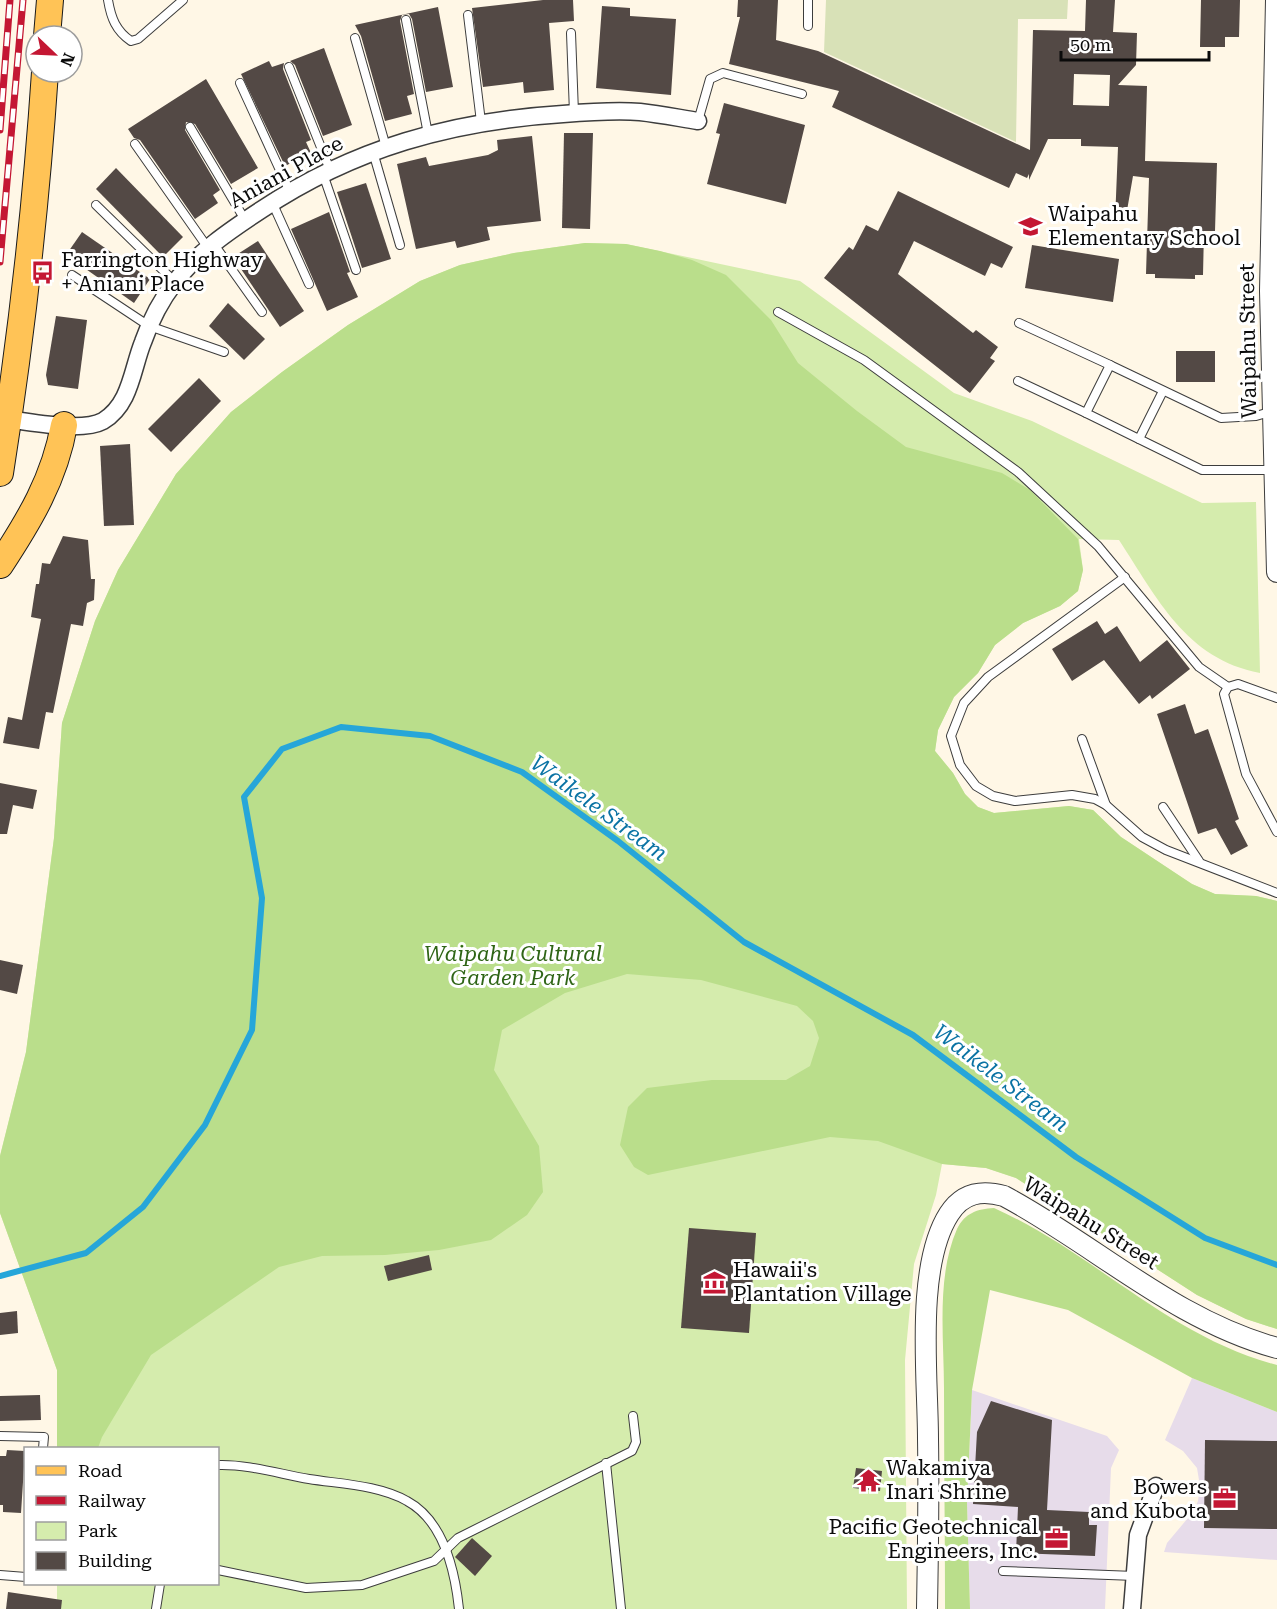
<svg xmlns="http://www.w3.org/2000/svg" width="1277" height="1609" font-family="'Roboto Serif',serif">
  <rect width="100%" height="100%" fill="#fff7e6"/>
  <g fill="#e7dcea">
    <polygon points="1192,1378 1277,1412 1277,1560 1164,1552 1167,1543 1193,1512 1198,1501 1200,1486 1197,1468 1183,1451 1165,1440"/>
    <polygon points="972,1390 1107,1436 1119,1450 1111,1468 1105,1609 970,1609 967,1503"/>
  </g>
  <path fill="#d5ecad" d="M585,243L626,244L800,281L954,393L1032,421L1202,503L1256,502L1260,673C1186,659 1157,598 1119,540L1079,539L1083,570L1078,591L1060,606L1023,623L995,645L978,673L954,697L938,730L935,751L953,773L965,794L978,807L994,813L1069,806L1093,810L1121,837L1192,884L1215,894L1256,896L1277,901V1329L1246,1319L1197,1295L1016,1178L986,1168L942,1164L936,1195L914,1264L905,1360L907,1609H57V1584H218V1448H57V1370L0,1213V1156L26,1052L54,838L62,723L95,621L118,570L176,474L231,412L282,372L348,325L420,281L460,265L514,253Z"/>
  <g fill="#bade8b">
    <polygon points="585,243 626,244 660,251 692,260 726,275 771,320 798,363 857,411 906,447 1002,473 1030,490 1078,539 1083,570 1078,591 1060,606 1023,623 995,645 978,673 954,697 938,730 935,751 953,773 965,794 978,807 994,813 1069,806 1093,810 1121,837 1192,884 1215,894 1256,896 1277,901 1277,1329 1246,1319 1197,1295 1016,1178 986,1168 942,1164 878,1141 830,1137 648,1175 634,1167 620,1145 628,1107 647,1088 712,1080 786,1080 810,1066 819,1038 813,1021 797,1006 701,980 627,974 565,993 502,1030 494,1070 539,1146 543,1192 527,1215 491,1240 439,1250 385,1255 322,1256 279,1267 151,1355 102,1437 98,1448 57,1448 57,1370 0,1213 0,1156 26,1052 54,838 62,723 95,621 118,570 176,474 231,412 282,372 348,325 420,281 460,265 514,253"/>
    <path d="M994,1208C1093,1252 1169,1337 1277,1365V1412L1192,1378L1068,1310L990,1290L972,1390L967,1503L970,1609H945C945,1535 944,1462 944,1388C944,1338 936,1277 957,1229C965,1213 977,1209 994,1208Z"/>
  </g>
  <polygon fill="#d8e1b7" points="826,0 1068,0 1067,19 1018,19 1016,142 824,52"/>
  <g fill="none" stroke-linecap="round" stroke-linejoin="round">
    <polyline stroke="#26a6d9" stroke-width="6" points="0,1276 86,1253 143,1207 205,1125 252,1030 262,898 244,797 282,749 341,727 430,736 522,772 618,841 744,942 913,1035 1076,1157 1205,1238 1277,1265"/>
  </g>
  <g fill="#534945" fill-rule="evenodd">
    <polygon points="543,0 573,0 574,21 549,23 554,90 524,93 523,82 483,87 472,8"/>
    <path d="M738,0H778L776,40L818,51L1030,150L1033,30L1085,31L1086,0H1115L1113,32L1137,33L1136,65L1118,85L1147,86L1145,161L1217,163L1215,231H1204L1203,275H1195V279L1155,278V274H1146L1149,178L1133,176L1125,222L1115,221L1118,147L1081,146V139H1048L1029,180V174L1027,178L1016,173L1009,188L832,107L839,91L729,64L740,17H737ZM1074,74L1110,75L1109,106L1073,105Z"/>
    <polygon points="1201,0 1240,0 1239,37 1225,37 1225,47 1200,47"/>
    <polygon points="602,6 630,8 630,16 676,19 671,95 596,88"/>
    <polygon points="438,7 453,87 426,92 412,19 409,14 402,15 400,21 414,94 407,96 412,114 385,121 361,36 355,25"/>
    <polygon points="324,48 352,125 323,136 295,65 290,61"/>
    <polygon points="269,61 272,67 284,63 283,69 311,140 306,142 311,153 285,166 241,74"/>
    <polygon points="206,79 258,168 231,184 195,124 186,122 185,130 220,190 213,195 218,203 195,219 140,140 134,138 128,129"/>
    <polygon points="724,103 805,125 786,204 707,184 720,134 716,133"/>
    <polygon points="564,133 593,133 590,229 562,228"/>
    <polygon points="532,136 541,221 487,227 490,240 457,248 455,241 416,249 397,164 426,157 429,166 488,155 498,150 497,140"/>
    <polygon points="116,168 183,237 163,257 96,189"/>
    <polygon points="366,183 391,259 362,268 337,192"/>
    <polygon points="898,191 1013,247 1002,268 991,263 985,276 914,241 898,274 973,333 976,330 998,347 990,358 995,361 970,393 824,278 849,247 853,250 866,225 878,231"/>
    <polygon points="329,212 350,272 347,273 358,297 327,311 291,229"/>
    <polygon points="82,232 150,279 134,303 66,255"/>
    <polygon points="258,241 304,311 280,327 233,257"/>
    <polygon points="1032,245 1119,259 1113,302 1025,288"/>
    <polygon points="228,303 265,339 244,360 209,326"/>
    <polygon points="56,316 87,320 78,389 48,385 46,375"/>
    <rect x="1176" y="351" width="39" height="31"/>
    <polygon points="199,378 221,401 171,452 148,429"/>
    <polygon points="130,444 134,525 104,526 100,446"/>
    <polygon points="63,536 88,540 91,579 95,579 94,600 87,603 83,626 71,624 53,713 46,712 39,749 3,743 8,717 22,720 41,619 31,617 36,584 39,584 42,563 50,564"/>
    <polygon points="1097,621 1105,634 1117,626 1140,662 1167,640 1190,669 1152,699 1150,695 1139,704 1104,660 1072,681 1052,649"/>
    <polygon points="1185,704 1195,734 1208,729 1239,819 1235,821 1248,846 1231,855 1216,828 1198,834 1157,714"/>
    <polygon points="0,783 37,790 33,809 13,805 7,834 0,834"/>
    <polygon points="0,960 23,965 17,994 0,990"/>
    <polygon points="689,1228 756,1233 749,1333 681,1328"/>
    <polygon points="429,1255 432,1270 388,1281 384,1266"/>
    <polygon points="17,1311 18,1333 0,1335 0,1313"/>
    <polygon points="40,1395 41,1420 0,1421 0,1396"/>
    <polygon points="991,1401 1052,1420 1047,1510 1089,1512 1089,1525 1097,1525 1095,1556 1016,1553 1018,1507 973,1504 977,1432"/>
    <polygon points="1205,1440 1277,1441 1277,1529 1204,1528"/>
    <polygon points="7,1450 25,1451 21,1513 3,1512 3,1505 0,1505 0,1456 6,1456"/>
    <polygon points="856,1468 882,1471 880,1491 853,1488"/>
    <polygon points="472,1538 492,1556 475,1576 455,1557"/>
    <polygon points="8,1592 62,1600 61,1609 6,1609"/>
  </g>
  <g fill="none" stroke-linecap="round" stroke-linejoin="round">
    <defs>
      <g id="service">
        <path d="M108,0C111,18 116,31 131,41L138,39L183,0"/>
        <polyline points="468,15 481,122"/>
        <polyline points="406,20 428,134"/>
        <polyline points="808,26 808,0"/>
        <polyline points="571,33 574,113"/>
        <polyline points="355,38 386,147"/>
        <polyline points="289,67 330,170"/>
        <polyline points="240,83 290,192"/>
        <polyline points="698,121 710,79 723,73 802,94"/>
        <polyline points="190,127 245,220"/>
        <polyline points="135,144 208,248"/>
        <polyline points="373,152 400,245"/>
        <polyline points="323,174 356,270"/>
        <polyline points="272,202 309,284"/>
        <polyline points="96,205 175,282"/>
        <polyline points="213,243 262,312"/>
        <polyline points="72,275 149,326 224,352"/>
        <polyline points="778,312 864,360 1018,472 1098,546 1199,667 1228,687"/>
        <polyline points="1019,323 1110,365"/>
        <polyline points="1018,381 1086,413"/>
        <polyline points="1273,411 1256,416 1221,418 1110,365 1086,413 1202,470 1274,470"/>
        <polyline points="1139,439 1163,391"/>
        <polyline points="1125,577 988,677 964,703 951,736 960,765 976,786 993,796 1015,801 1072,795 1095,799 1106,805 1142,837 1166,850 1277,893"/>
        <polyline points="1277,698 1238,684 1228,687 1224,694 1246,774 1277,832"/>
        <polyline points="1082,739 1106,805"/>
        <polyline points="1163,807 1199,861"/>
        <polyline points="0,1436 44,1437 43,1448"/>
        <polyline points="606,1463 621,1609"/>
        <path d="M218,1465C247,1464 280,1474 309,1479C340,1484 379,1485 407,1501C444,1521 455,1571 459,1609"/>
        <polyline points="218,1570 306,1588 362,1585 434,1561 458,1538 632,1451 636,1442 633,1416"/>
        <polyline points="1003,1571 1135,1576"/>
        <polyline points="0,1575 26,1577"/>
        <polyline points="156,1609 160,1584"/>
      </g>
      <g id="minor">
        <path d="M0,418C25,421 81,433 103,421C131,404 132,369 143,342C150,322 161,300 175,282C198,252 229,231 261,210C354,148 452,121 563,114C588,112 615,110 640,112C659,114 679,118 698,121"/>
        <polyline points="1132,1609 1138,1535 1156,1486"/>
      </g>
      <g id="tertiary">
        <polyline points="1276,0 1270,291 1277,572"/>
        <path d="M927,1609C928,1552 929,1496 928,1439C928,1377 915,1267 949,1214C963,1192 982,1190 1004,1196C1096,1245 1174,1320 1277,1348"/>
      </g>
      <g id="primary">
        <polyline points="47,36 50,0"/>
        <path d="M0,473C21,340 36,207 45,72"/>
        <path d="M0,565C29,521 55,478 64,425"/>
      </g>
    </defs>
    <use href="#service" stroke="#3d3d3d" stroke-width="10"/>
    <use href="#minor" stroke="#3d3d3d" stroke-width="19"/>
    <use href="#tertiary" stroke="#3d3d3d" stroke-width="22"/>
    <use href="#primary" stroke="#1b1b1b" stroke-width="28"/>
    <use href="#service" stroke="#fff" stroke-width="8"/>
    <use href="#minor" stroke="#fff" stroke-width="16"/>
    <use href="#tertiary" stroke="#fff" stroke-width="20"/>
    <use href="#primary" stroke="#ffc356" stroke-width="26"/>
    <defs>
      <g id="rail">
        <polyline points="0,130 10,0"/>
        <polyline points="0,262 23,0"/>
      </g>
    </defs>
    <use href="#rail" stroke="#c41733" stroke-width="7"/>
    <use href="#rail" stroke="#fff" stroke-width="4.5" stroke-dasharray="14" stroke-linecap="butt"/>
  </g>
  <defs>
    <symbol id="school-bare" viewBox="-9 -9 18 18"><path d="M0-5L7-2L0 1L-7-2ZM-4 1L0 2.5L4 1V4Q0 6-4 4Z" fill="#c41733" stroke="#fff" stroke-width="2.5" paint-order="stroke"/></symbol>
    <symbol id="bus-bare" viewBox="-9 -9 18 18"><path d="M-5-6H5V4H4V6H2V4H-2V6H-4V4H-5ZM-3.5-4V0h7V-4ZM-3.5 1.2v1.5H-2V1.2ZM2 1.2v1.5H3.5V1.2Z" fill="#c41733" stroke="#fff" stroke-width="2.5" paint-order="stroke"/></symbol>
    <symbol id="museum-bare" viewBox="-9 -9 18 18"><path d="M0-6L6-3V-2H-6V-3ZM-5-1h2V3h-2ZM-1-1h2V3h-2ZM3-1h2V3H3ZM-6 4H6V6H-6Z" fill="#c41733" stroke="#fff" stroke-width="2.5" paint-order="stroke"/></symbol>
    <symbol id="temple-bare" viewBox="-9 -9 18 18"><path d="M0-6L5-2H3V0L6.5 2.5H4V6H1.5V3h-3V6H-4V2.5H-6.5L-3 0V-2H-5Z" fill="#c41733" stroke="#fff" stroke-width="2.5" paint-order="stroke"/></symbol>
    <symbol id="office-bare" viewBox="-9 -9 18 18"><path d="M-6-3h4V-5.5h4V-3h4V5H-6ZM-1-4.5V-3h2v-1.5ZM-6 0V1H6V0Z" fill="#c41733" stroke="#fff" stroke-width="2.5" paint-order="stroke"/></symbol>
  </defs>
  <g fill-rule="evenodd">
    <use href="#school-bare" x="1014" y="210" width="33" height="33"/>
    <use href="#bus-bare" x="26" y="256" width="33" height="33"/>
    <use href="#museum-bare" x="698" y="1266" width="33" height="33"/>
    <use href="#temple-bare" x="852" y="1464" width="33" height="33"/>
    <use href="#office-bare" x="1208" y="1482" width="33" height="33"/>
    <use href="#office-bare" x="1040" y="1522" width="33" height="33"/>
  </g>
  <g text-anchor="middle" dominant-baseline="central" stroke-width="6" stroke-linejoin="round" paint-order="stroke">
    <g font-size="21" fill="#0a0a0a" stroke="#fff">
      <text transform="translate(286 172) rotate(-29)">Aniani Place</text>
      <text transform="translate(1248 341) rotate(-91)">Waipahu Street</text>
      <text transform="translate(1091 1223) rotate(32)">Waipahu Street</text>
    </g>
    <g font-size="21" fill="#0a0a0a" stroke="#fff" text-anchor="start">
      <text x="1048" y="214">Waipahu<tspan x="1048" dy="24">Elementary School</tspan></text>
      <text x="61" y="260">Farrington Highway<tspan x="61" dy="24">+ Aniani Place</tspan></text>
      <text x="733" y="1270">Hawaii's<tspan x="733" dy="24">Plantation Village</tspan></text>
      <text x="886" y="1468">Wakamiya<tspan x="886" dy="24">Inari Shrine</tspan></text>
      <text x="1207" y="1487" text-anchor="end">Bowers<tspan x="1207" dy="24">and Kubota</tspan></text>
      <text x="1038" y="1527" text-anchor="end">Pacific Geotechnical<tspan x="1038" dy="24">Engineers, Inc.</tspan></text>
    </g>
    <g font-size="21" font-style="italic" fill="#2f6516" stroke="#fff">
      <text x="513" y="954">Waipahu Cultural<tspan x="513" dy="24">Garden Park</tspan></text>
    </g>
    <g font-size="22" font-style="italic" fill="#0a73a4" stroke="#fff">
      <text transform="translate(599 808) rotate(36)">Waikele Stream</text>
      <text transform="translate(1001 1078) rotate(37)">Waikele Stream</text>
    </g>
  </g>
  <rect x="24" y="1447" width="195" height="138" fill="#ffffff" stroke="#9d9d9d" stroke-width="1.5"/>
  <rect x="36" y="1466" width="30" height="9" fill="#ffc356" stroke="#9d9d9d" stroke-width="1.5"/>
  <text x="78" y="1477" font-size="18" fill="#0a0a0a">Road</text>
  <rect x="36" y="1496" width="30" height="9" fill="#c41733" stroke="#9d9d9d" stroke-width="1.5"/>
  <text x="78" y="1507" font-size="18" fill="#0a0a0a">Railway</text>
  <rect x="36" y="1522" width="30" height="18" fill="#d5ecad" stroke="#9d9d9d" stroke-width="1.5"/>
  <text x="78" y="1537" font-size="18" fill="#0a0a0a">Park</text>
  <rect x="36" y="1552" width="30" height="18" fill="#534945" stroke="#9d9d9d" stroke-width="1.5"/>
  <text x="78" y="1567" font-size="18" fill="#0a0a0a">Building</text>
  <g transform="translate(54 54) rotate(113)"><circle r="28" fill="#ffffff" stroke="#9d9d9d" stroke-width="1.5"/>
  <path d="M0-4.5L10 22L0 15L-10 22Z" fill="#c41733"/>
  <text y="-9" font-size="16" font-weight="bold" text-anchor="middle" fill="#0a0a0a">N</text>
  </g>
  <path d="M1061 51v9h148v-9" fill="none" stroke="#0a0a0a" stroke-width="3"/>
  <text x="1070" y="51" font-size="18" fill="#0a0a0a" stroke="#ffffff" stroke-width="4.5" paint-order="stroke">50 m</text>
</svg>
